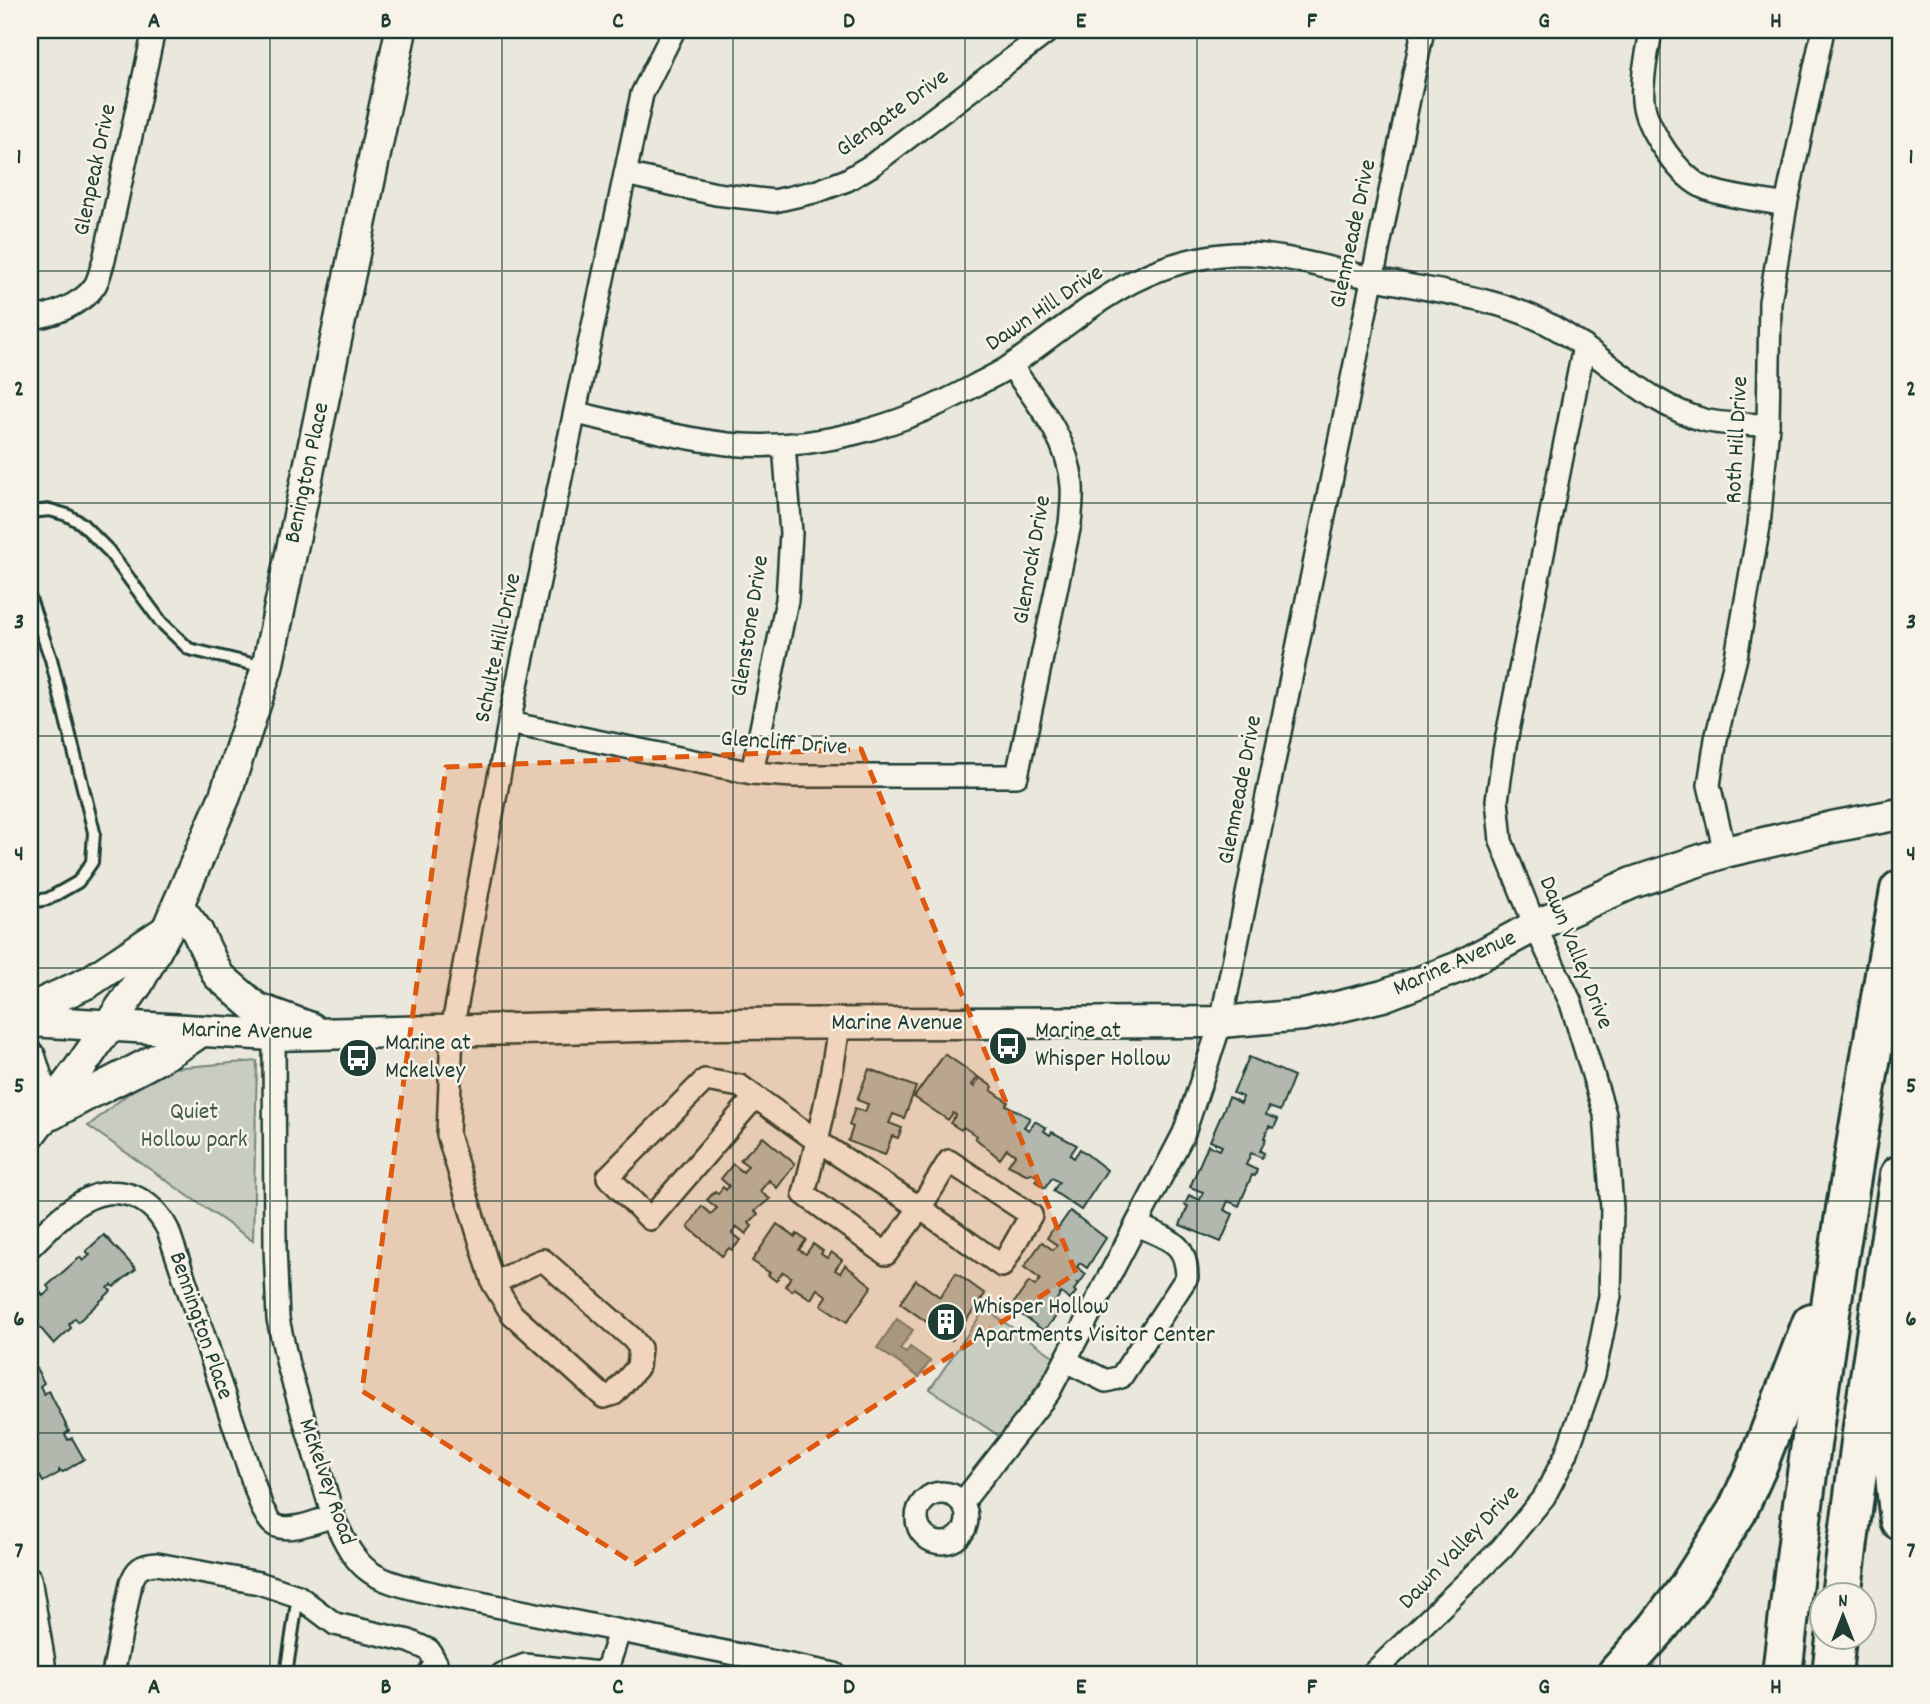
<svg xmlns="http://www.w3.org/2000/svg" width="1930" height="1704" font-family="Dekko,sans-serif">
  <rect width="100%" height="100%" fill="#eae8dd"/>
  <filter id="ink" filterUnits="userSpaceOnUse"><feTurbulence type="fractalNoise" baseFrequency=".0143" numOctaves="2"/><feDisplacementMap in="SourceGraphic" scale="14" xChannelSelector="R" yChannelSelector="G"/><feConvolveMatrix kernelMatrix="1 2 1 2 8 2 1 2 1" color-interpolation-filters="sRGB"/></filter>
  <g filter="url(#ink)">
    <g fill="#c8ccc1" stroke="#74847a" stroke-width="2">
      <polygon points="257,1061 253,1241 88,1126 159,1069"/>
      <polygon points="985,1309 1056,1358 1002,1438 930,1389"/>
    </g>
    <polygon fill="#9ca69c" stroke="#6a7c72" stroke-width="2" points="897,1319 913,1330 900,1349 906,1353 910,1347 930,1361 919,1377 877,1348"/>
    <g fill="#b2b8ae" stroke="#1f3d34" stroke-width="2">
      <polygon points="945,1054 978,1077 972,1085 974,1087 980,1078 993,1087 991,1090 1008,1102 1006,1105 1030,1118 1024,1127 1029,1130 1035,1121 1046,1128 1044,1131 1050,1135 1052,1132 1077,1145 1070,1155 1074,1158 1080,1149 1107,1170 1081,1210 1053,1191 1059,1182 1052,1178 1045,1188 1035,1181 1038,1177 1031,1173 1028,1175 1008,1165 1015,1155 1007,1149 1000,1159 975,1138 977,1136 963,1127 961,1130 950,1123 956,1115 953,1113 948,1120 914,1097"/>
      <polygon points="1249,1057 1294,1076 1280,1111 1269,1107 1266,1115 1278,1119 1274,1128 1269,1126 1264,1138 1266,1139 1260,1151 1264,1153 1262,1158 1251,1153 1246,1165 1257,1170 1255,1176 1252,1175 1239,1206 1228,1201 1224,1210 1233,1214 1221,1242 1180,1225 1188,1206 1185,1205 1189,1195 1200,1200 1203,1192 1190,1187 1208,1145 1220,1150 1222,1146 1210,1141 1229,1097 1241,1103 1243,1097 1233,1093"/>
      <polygon points="869,1069 916,1087 904,1118 893,1114 889,1123 902,1128 898,1138 892,1136 885,1155 848,1141 853,1127 849,1125 855,1108 865,1112 868,1104 857,1100"/>
      <polygon points="763,1137 795,1164 777,1188 769,1180 760,1191 770,1199 755,1211 758,1214 749,1223 752,1226 746,1234 737,1227 732,1233 741,1240 732,1250 729,1248 722,1256 688,1227 702,1206 711,1214 717,1208 707,1200 715,1191 718,1194 723,1187 726,1190 729,1186 721,1179 733,1164 743,1172 748,1166 740,1160"/>
      <polygon points="1070,1211 1106,1238 1087,1268 1080,1263 1077,1267 1086,1274 1079,1284 1076,1282 1078,1285 1074,1290 1076,1292 1070,1300 1061,1293 1055,1302 1063,1308 1044,1331 1011,1307 1029,1282 1035,1286 1040,1279 1024,1267 1042,1242 1053,1250 1057,1245 1047,1238 1055,1226 1058,1228"/>
      <polygon points="777,1224 795,1237 797,1234 806,1240 799,1250 806,1254 813,1244 823,1251 821,1254 827,1258 831,1252 842,1260 835,1270 840,1273 845,1265 872,1286 847,1322 821,1305 827,1296 817,1289 811,1299 794,1288 792,1291 785,1286 791,1277 783,1272 776,1281 768,1275 770,1273 752,1261"/>
      <polygon points="104,1235 136,1269 114,1287 112,1285 108,1288 111,1291 78,1322 75,1318 69,1324 71,1328 54,1344 30,1316 30,1302 41,1292 43,1296 50,1290 47,1286 80,1257 83,1261 90,1255 86,1251"/>
      <polygon points="956,1273 985,1294 952,1340 900,1303 916,1280 940,1297"/>
      <polygon points="33,1362 44,1383 40,1386 44,1394 49,1391 69,1431 65,1434 68,1440 72,1438 84,1459 63,1472 59,1470 59,1473 43,1482 31,1460 35,1458 30,1450 30,1363"/>
    </g>
    <g fill="none" stroke-linecap="round" stroke-linejoin="round">
      <defs>
        <g id="service">
          <polyline points="30,512 50,510 67,515 81,523 108,550 161,622 189,649 264,667"/>
          <polyline points="30,599 51,659 94,832 92,862 78,882 48,899 30,902"/>
          <polyline points="286,1674 298,1596"/>
        </g>
        <g id="minor">
          <path d="M1651,30C1648,52 1641,77 1643,100C1645,128 1680,179 1707,189C1730,198 1762,200 1786,205"/>
          <polyline points="625,174 716,194 774,201 818,191 847,180 872,165 1050,30"/>
          <path d="M30,318C50,317 82,304 94,287C99,280 101,268 104,260L154,30"/>
          <path d="M576,413C626,424 677,438 728,444C813,452 900,427 974,386C987,379 1001,373 1013,364C1087,312 1137,260 1233,254C1280,252 1328,269 1372,278C1430,291 1493,296 1546,323C1601,351 1644,404 1704,420C1724,425 1748,424 1768,425"/>
          <path d="M509,723L752,773L794,776H1017L1070,524C1071,512 1073,498 1072,486C1069,440 1037,402 1011,366"/>
          <polyline points="752,773 787,600 791,533 784,445"/>
          <polyline points="1725,852 1709,785 1716,739 1736,657 1759,526 1768,425 1770,302 1786,205 1823,30"/>
          <path d="M274,1035L275,1246L278,1319L288,1365L333,1516C359,1578 374,1579 436,1594L835,1674"/>
          <path d="M755,1097L650,1219L608,1177L705,1080L740,1086L817,1141L920,1208L949,1161L1031,1215L1002,1266L920,1208L886,1254L804,1194C818,1138 832,1081 839,1024"/>
          <path d="M30,1247C57,1221 90,1180 133,1196C150,1203 160,1214 168,1230L262,1508C266,1514 269,1523 276,1526C292,1532 317,1521 333,1516"/>
          <path d="M493,1283C510,1277 525,1266 543,1260L632,1338L640,1348L638,1367L614,1394L604,1397L512,1314L493,1283L448,1135L452,1030L509,723L642,94L674,30"/>
          <path d="M1066,1361L1106,1381L1121,1377L1187,1277C1186,1240 1168,1240 1138,1225"/>
          <circle cx="942" cy="1518" r="25"/>
          <polyline points="962,1503 1049,1392 1184,1133 1221,1022 1423,30"/>
          <polyline points="30,1578 44,1663"/>
          <path d="M113,1674L131,1583C136,1569 141,1565 157,1564L259,1583L298,1596L335,1624L409,1641L429,1650L436,1663L429,1674"/>
          <polyline points="502,1674 525,1665 599,1673 608,1666 619,1632"/>
          <polyline points="1372,1674 1502,1548 1544,1497 1566,1455 1594,1375 1610,1296 1612,1208 1605,1114 1571,1003 1535,926 1501,841 1497,800 1504,751 1584,346"/>
        </g>
        <g id="secondary">
          <polyline points="178,906 197,931 218,975 256,1008 311,1028"/>
          <polyline points="30,1009 89,982 164,932"/>
          <polyline points="30,1021 274,1035 719,1024 1221,1022 1304,1015 1383,996 1459,967 1535,926 1632,883 1725,852 1832,827 1900,814"/>
          <polyline points="30,1057 40,1089 43,1119"/>
          <path d="M52,1114C101,1085 155,1065 201,1031"/>
          <polyline points="30,1134 81,1066 138,983 167,930 225,796 267,668 401,30"/>
        </g>
        <g id="motorway">
          <path d="M1886,1369C1892,1419 1893,1470 1900,1520"/>
          <polyline points="1841,1596 1865,1411 1900,1175"/>
          <polyline points="1617,1674 1657,1629 1686,1591 1737,1511 1756,1469 1812,1323"/>
          <path d="M1782,1674C1812,1411 1853,1151 1900,890"/>
          <polyline points="1832,1674 1836,1638"/>
        </g>
      </defs>
      <use href="#service" stroke="#1f3d34" stroke-width="16"/>
      <use href="#minor" stroke="#1f3d34" stroke-width="26"/>
      <use href="#secondary" stroke="#1f3d34" stroke-width="35"/>
      <use href="#motorway" stroke="#1f3d34" stroke-width="44"/>
      <use href="#service" stroke="#f7f3e8" stroke-width="10"/>
      <use href="#minor" stroke="#f7f3e8" stroke-width="21"/>
      <use href="#secondary" stroke="#f7f3e8" stroke-width="30"/>
      <use href="#motorway" stroke="#f7f3e8" stroke-width="38"/>
    </g>
  </g>
  <path fill="#de580e" fill-opacity="0.2" stroke="#de580e" stroke-width="5" stroke-dasharray="14 9" stroke-linejoin="round" d="M861,749L1076,1273L635,1564L362,1391L446,767Z"/>
  <path fill="none" stroke="#1f3d34" stroke-width="2" stroke-opacity="0.55" d="M270,30V1674M502,30V1674M733,30V1674M965,30V1674M1197,30V1674M1428,30V1674M1660,30V1674M30,271H1900M30,503H1900M30,736H1900M30,968H1900M30,1201H1900M30,1433H1900"/>
  <defs>
    <symbol id="bus-disc" viewBox="-11 -11 22 22"><circle r="9.5" fill="#1f3d34" stroke="#f7f3e8"/><path d="M-5-6H5V4H4V6H2V4H-2V6H-4V4H-5ZM-3.5-4V0h7V-4ZM-3.5 1.2v1.5H-2V1.2ZM2 1.2v1.5H3.5V1.2Z" fill="#fff"/></symbol>
    <symbol id="building-disc" viewBox="-11 -11 22 22"><circle r="9.5" fill="#1f3d34" stroke="#f7f3e8"/><path d="M-4-6H4V6H1V3H-1V6H-4ZM-2.5-4.3h1.7v1.8h-1.7ZM.8-4.3h1.7v1.8H.8ZM-2.5-1h1.7V.8h-1.7ZM.8-1h1.7V.8H.8Z" fill="#fff"/></symbol>
  </defs>
  <g fill-rule="evenodd">
    <use href="#bus-disc" x="986" y="1024" width="44" height="44"/>
    <use href="#bus-disc" x="336" y="1036" width="44" height="44"/>
    <use href="#building-disc" x="924" y="1300" width="44" height="44"/>
  </g>
  <g text-anchor="middle" dominant-baseline="central" stroke-width="5" stroke-linejoin="round" paint-order="stroke">
    <g font-size="24" fill="#1f3d34" stroke="#f7f3e8">
      <text transform="translate(893 114) rotate(-36)">Glengate Drive</text>
      <text transform="translate(96 170) rotate(-78)">Glenpeak Drive</text>
      <text transform="translate(1354 234) rotate(-78)">Glenmeade Drive</text>
      <text transform="translate(1045 309) rotate(-34)">Dawn Hill Drive</text>
      <text transform="translate(1738 440) rotate(-87)">Roth Hill Drive</text>
      <text transform="translate(308 473) rotate(-78)">Benington Place</text>
      <text transform="translate(1033 560) rotate(-80)">Glenrock Drive</text>
      <text transform="translate(751 626) rotate(-81)">Glenstone Drive</text>
      <text transform="translate(499 648) rotate(-78)">Schulte Hill Drive</text>
      <text transform="translate(784 744) rotate(4)">Glencliff Drive</text>
      <text transform="translate(1241 790) rotate(-79)">Glenmeade Drive</text>
      <text transform="translate(1575 953) rotate(68)">Dawn Valley Drive</text>
      <text transform="translate(1455 964) rotate(-24)">Marine Avenue</text>
      <text x="897" y="1024">Marine Avenue</text>
      <text transform="translate(247 1032) rotate(1)">Marine Avenue</text>
      <text transform="translate(200 1326) rotate(71)">Bennington Place</text>
      <text transform="translate(326 1482) rotate(71)">McKelvey Road</text>
      <text transform="translate(1460 1548) rotate(-46)">Dawn Valley Drive</text>
    </g>
    <g font-size="24" fill="#1f3d34" stroke="#f7f3e8" text-anchor="start">
      <text x="1035" y="1032">Marine at<tspan x="1035" dy="28">Whisper Hollow</tspan></text>
      <text x="385" y="1044">Marine at<tspan x="385" dy="28">Mckelvey</tspan></text>
      <text x="973" y="1308">Whisper Hollow<tspan x="973" dy="28">Apartments Visitor Center</tspan></text>
    </g>
    <g font-size="24" fill="#415a50" stroke="#f7f3e8">
      <text x="194" y="1113">Quiet<tspan x="194" dy="28">Hollow park</tspan></text>
    </g>
  </g>
  <rect width="1930" height="1704" fill="none" stroke="#f7f3e8" stroke-width="77"/>
  <g transform="translate(1843 1616)"><circle r="33" fill="#f7f3e8" stroke="#a1aaa0" stroke-width="2"/>
  <path d="M0-5L12 26L0 18L-12 26Z" fill="#1f3d34"/>
  <text y="-10" font-size="19" font-weight="bold" text-anchor="middle" fill="#1f3d34">N</text>
  </g>
  <rect x="38" y="38" width="1854" height="1628" fill="none" stroke="#1f3d34" stroke-width="2.5"/>
  <g font-size="23" text-anchor="middle" font-weight="bold" fill="#1f3d34">
    <text x="154" y="27">A</text>
    <text x="386" y="27">B</text>
    <text x="618" y="27">C</text>
    <text x="849" y="27">D</text>
    <text x="1081" y="27">E</text>
    <text x="1312" y="27">F</text>
    <text x="1544" y="27">G</text>
    <text x="1776" y="27">H</text>
    <text x="19" y="163">1</text>
    <text x="1911" y="163">1</text>
    <text x="19" y="395">2</text>
    <text x="1911" y="395">2</text>
    <text x="19" y="628">3</text>
    <text x="1911" y="628">3</text>
    <text x="19" y="860">4</text>
    <text x="1911" y="860">4</text>
    <text x="19" y="1092">5</text>
    <text x="1911" y="1092">5</text>
    <text x="19" y="1325">6</text>
    <text x="1911" y="1325">6</text>
    <text x="19" y="1557">7</text>
    <text x="1911" y="1557">7</text>
    <text x="154" y="1693">A</text>
    <text x="386" y="1693">B</text>
    <text x="618" y="1693">C</text>
    <text x="849" y="1693">D</text>
    <text x="1081" y="1693">E</text>
    <text x="1312" y="1693">F</text>
    <text x="1544" y="1693">G</text>
    <text x="1776" y="1693">H</text>
  </g>
</svg>
